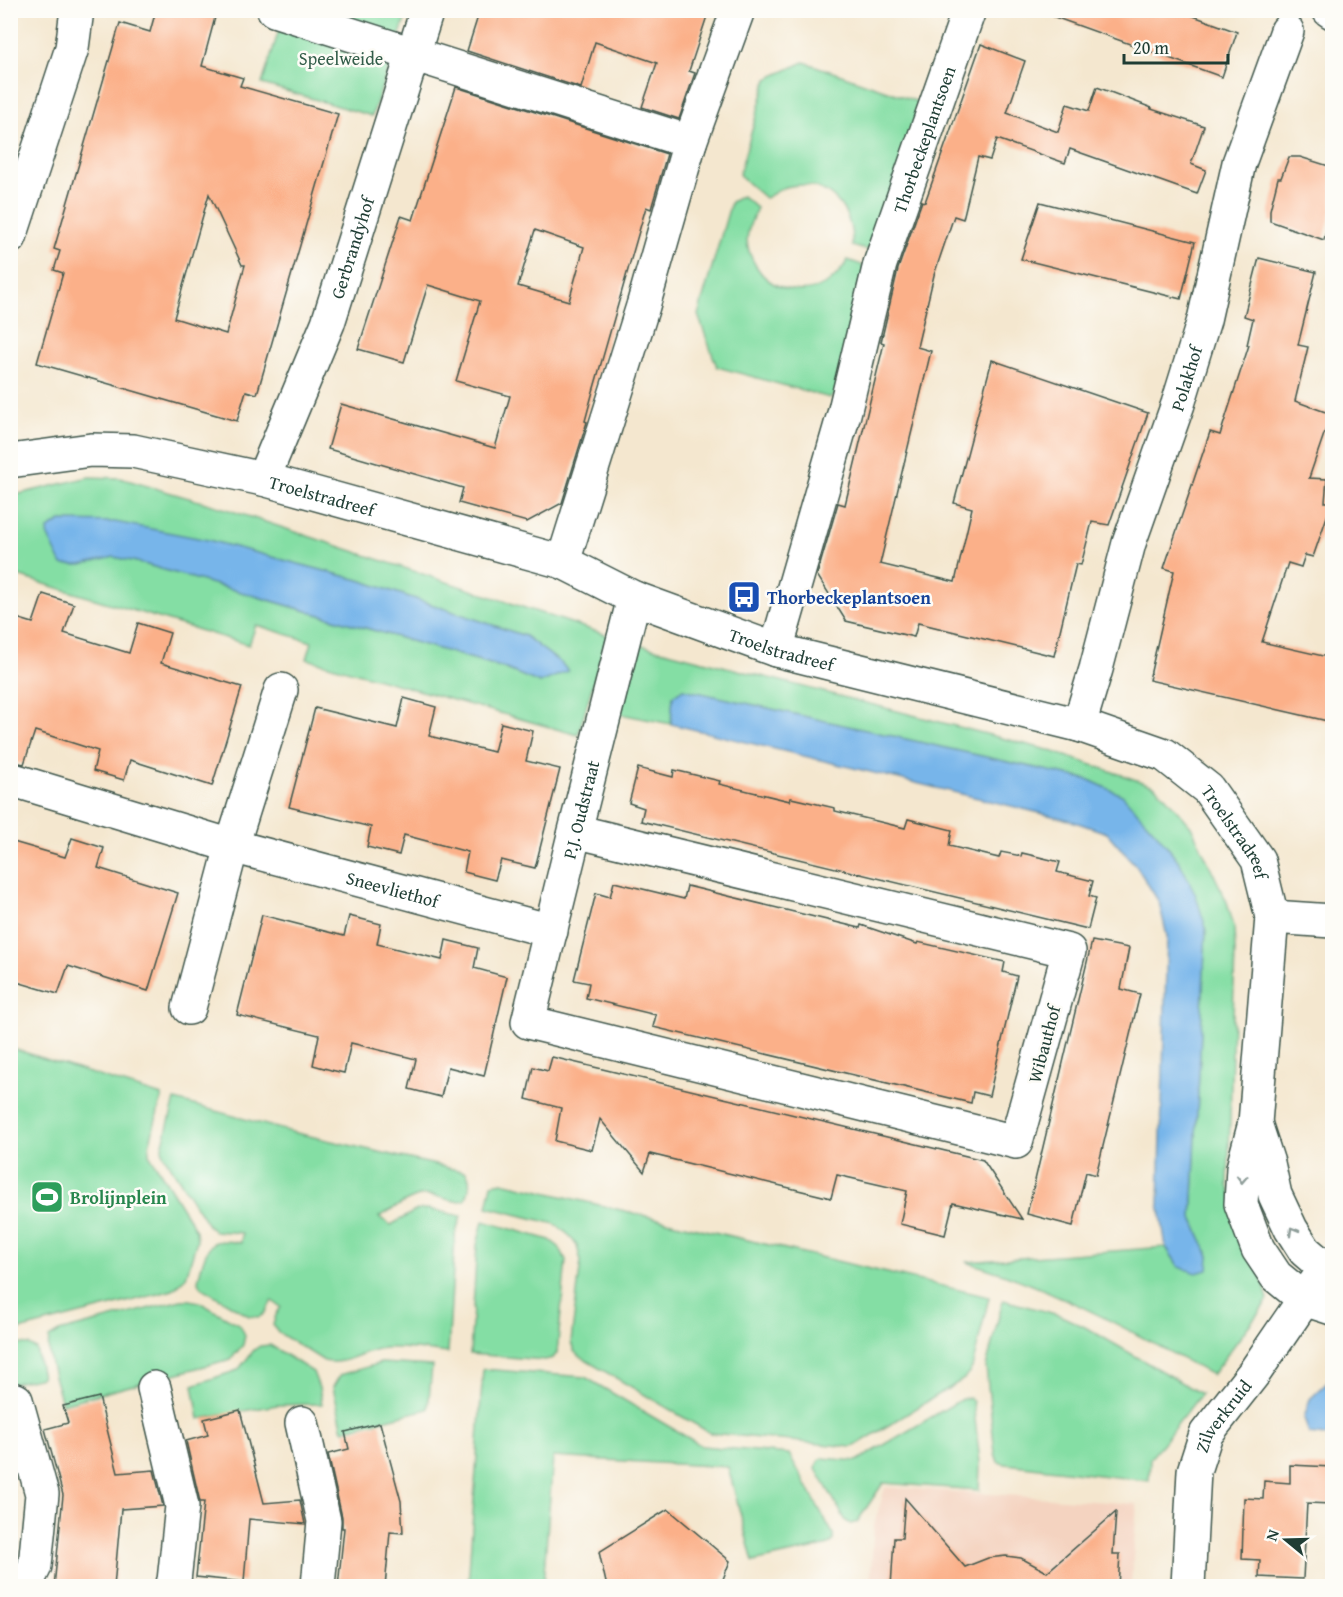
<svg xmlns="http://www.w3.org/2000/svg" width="1343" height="1597" font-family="'Gentium Book Plus',serif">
  <rect width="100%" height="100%" fill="#fdfcf7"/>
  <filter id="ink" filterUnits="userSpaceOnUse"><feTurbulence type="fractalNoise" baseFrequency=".0167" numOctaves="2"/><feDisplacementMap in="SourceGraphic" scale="12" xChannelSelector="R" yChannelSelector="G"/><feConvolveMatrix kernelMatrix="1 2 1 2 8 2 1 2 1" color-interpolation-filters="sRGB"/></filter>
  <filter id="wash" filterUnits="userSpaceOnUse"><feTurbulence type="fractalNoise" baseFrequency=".008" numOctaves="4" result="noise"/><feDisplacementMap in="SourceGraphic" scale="24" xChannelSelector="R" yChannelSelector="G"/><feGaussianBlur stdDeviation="1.35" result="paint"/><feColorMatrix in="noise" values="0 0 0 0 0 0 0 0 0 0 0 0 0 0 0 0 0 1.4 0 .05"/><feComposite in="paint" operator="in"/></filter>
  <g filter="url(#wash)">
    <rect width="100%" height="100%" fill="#f4e7cf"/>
    <polygon fill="#f4d3c0" points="885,1487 1137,1504 1131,1586 870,1586 874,1525"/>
    <g fill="#84dea4" stroke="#528e6c" stroke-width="1.5" fill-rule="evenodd">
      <polygon points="285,11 408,11 372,116 262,84"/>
      <path d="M804,62L930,106L879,244L866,250L852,246C854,208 826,177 786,187C779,189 772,195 765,198L742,178L739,174L767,79Z"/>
      <path d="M742,196L757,208C752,218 748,228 747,239C747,249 751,258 756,266C771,291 805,298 829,282C837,276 843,268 848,260L862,265L869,278L842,390L830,398L717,367L698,315L731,202Z"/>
      <path d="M89,477L120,478L223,508L607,635L578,735L307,659L312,642L256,625L249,645L11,574V498L15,495ZM208,540L359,580L525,636L562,664L567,671L540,683L501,667L137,562L114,557Z"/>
      <path d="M641,645L1048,750L1154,786L1165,796L1191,826L1227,902L1234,927L1235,951L1228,1185L1265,1288L1268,1300L1212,1375C1133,1332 1053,1287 966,1262L1166,1247L1179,1267L1209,1256L1192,1218L1206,928L1122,795L1089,780L683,689L673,696L671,724L620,714Z"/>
      <polygon points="11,1048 162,1096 149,1146 149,1154 191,1222 196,1231 197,1240 186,1277 173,1290 11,1332"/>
      <path d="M175,1100L292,1132L466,1172C472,1181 470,1190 465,1200C452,1204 440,1195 427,1195C412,1195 392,1210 379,1217L391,1225L417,1210L428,1209L461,1216L455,1236L448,1353C430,1351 395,1345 378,1349C359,1353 343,1366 324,1361L279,1333L273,1325L276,1315L281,1307L272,1301L264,1314L259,1317L249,1316L202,1288L198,1281C200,1271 205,1245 216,1242C224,1240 234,1242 241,1243L242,1233L214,1231L209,1227L163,1154L162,1147Z"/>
      <polygon points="502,1182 989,1297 972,1368 964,1379 855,1446 851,1447 710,1433 580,1357 574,1351 571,1342 581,1261 577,1246 570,1236 555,1224 487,1207 492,1184"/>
      <polygon points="483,1221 550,1240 559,1247 566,1260 557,1353 553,1358 545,1360 470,1354 477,1245"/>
      <path d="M181,1300H190L199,1302L240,1325L245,1335L243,1345L231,1359L62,1404C57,1384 46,1357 49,1338L59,1332Z"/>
      <polygon points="1003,1300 1059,1315 1085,1327 1201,1394 1150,1459 1149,1481 1006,1464 998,1462 995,1453 986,1367"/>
      <polygon points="17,1344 29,1345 36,1349 42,1377 11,1384 11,1345"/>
      <polygon points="270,1345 313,1372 319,1388 322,1404 277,1405 199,1419 193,1385 238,1370 254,1350 260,1346"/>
      <polygon points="381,1363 432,1366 428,1409 343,1430 333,1387 340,1375"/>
      <polygon points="483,1369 585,1377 702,1446 789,1454 833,1534 833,1541 829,1545 753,1562 728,1467 553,1457 543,1586 468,1586"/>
      <polygon points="969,1397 973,1402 980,1463 979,1490 883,1483 857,1522 851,1524 846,1521 816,1469 818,1462 822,1458 857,1461 962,1399"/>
    </g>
    <g fill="#77b5ea" stroke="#4b798f" stroke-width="1.5">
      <polygon points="61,521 115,522 208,540 359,580 525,636 562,664 568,671 540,683 501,667 137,562 114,557 81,565 62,565 47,534 48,529"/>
      <polygon points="683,689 1089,780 1122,795 1160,837 1180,863 1195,893 1206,928 1192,1218 1209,1256 1208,1270 1196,1273 1179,1267 1166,1247 1159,1203 1167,936 1159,902 1137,867 1107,833 1069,820 671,724 673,696"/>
      <polygon points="1332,1378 1332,1437 1309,1434 1304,1418 1310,1399"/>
    </g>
    <g id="blocks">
      <g fill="#fbb089" fill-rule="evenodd">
        <path d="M156,10H217L202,66L243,78L240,86L338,114L257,394L246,391L237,421L37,363L63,273L54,270L60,251L54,249L120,23L150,32ZM209,194L242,265H245L226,334L174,318Z"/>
        <polygon points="480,10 709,10 689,71 695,73 679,119 642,107 657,63 595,42 581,88 467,51"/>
        <polygon points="1046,10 1177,10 1237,32 1222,77 1046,14"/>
        <polygon points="981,44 1025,61 1007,113 1058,132 1067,104 1089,111 1097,87 1152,108 1151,109 1204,126 1191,164 1206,170 1197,194 1070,149 1065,163 997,139 990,160 978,157 963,219 954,216 934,275 917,347 931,351 880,564 955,582 972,508 954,503 992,360 1148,413 1109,525 1092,522 1081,565 1076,564 1054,656 918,623 914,637 846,621 817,575 838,503 845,505 884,343 881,342 898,269 922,201 925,202 934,177"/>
        <path d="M456,87L667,154L651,209L646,207L592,395L585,421L587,422L562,503L527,522L459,503L463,488L328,449L341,404L495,448L510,396L456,381L480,301L428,285L404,362L358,349L401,216L413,220ZM535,230L584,247L569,301L518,286Z"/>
        <polygon points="1289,157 1300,157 1332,167 1332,208 1324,240 1270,221 1270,210 1278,178 1281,178"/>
        <polygon points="1040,202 1195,242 1181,299 1021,259"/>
        <polygon points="1259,258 1316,272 1298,345 1308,347 1295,401 1331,414 1309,478 1327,479 1325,502 1332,502 1313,557 1305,555 1301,567 1288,563 1262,642 1332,658 1332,722 1149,680 1174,571 1164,568 1210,432 1220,435 1249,345 1247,345 1253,319 1244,316"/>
        <polygon points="43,594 74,604 64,633 129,653 138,623 170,633 161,663 242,687 212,786 130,760 124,780 93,771 98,751 35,731 24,764 10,761 10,616 33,623"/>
        <polygon points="404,698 436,707 429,736 494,752 501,723 533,731 526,761 560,769 535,868 501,860 495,880 479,876 464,872 468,852 404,835 399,855 367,847 371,827 289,807 315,708 397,728"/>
        <polygon points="638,768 673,777 674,770 720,781 719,784 790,801 791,798 835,808 835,811 905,828 908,819 952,830 949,846 999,858 1001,852 1021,856 1022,853 1060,862 1057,872 1093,881 1089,896 1096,898 1088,929 641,821 644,808 629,803"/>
        <polygon points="72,838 104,848 98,868 178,893 148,991 68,966 58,994 10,980 10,841 65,857"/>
        <polygon points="614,882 684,899 687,886 860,928 861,925 917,944 918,942 1005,962 1003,972 1017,976 989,1096 973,1092 971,1103 653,1027 656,1015 586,998 589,983 574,980 596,893 610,897"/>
        <polygon points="262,915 344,936 349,916 381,924 377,944 442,960 446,940 478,948 474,968 507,977 484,1076 448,1067 441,1097 409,1089 416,1059 351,1043 344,1073 331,1070 313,1065 319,1035 237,1015"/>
        <polygon points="1092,941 1129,948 1121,989 1140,994 1096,1175 1086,1172 1073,1226 1027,1214"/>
        <polygon points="552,1057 983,1160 1022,1219 953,1203 945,1235 900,1224 907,1191 837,1175 831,1198 650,1154 644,1172 600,1119 592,1150 555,1141 561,1108 526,1099 533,1067 548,1071"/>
        <polygon points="99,1397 118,1473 154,1470 163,1506 121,1509 114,1587 54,1587 63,1495 45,1429 68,1423 63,1406"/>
        <polygon points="240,1410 264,1503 300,1500 305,1524 249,1519 244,1582 196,1577 204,1502 200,1502 186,1441 208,1435 204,1419"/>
        <polygon points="380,1423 401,1501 403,1533 390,1532 385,1587 338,1587 344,1528 342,1528 342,1517 328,1454 349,1449 345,1432"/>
        <polygon points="1290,1465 1332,1467 1332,1504 1307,1503 1303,1579 1259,1577 1260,1560 1242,1559 1244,1498 1263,1499 1264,1481 1290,1483"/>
        <polygon points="905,1498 965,1567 988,1558 1006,1556 1021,1558 1047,1572 1116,1512 1113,1554 1120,1554 1118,1587 891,1587 894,1538 902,1538"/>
        <polygon points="668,1509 730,1561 720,1587 607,1587 599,1552"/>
      </g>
    </g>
  </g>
  <g filter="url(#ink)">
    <use href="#blocks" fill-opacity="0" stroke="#3f564b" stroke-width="1.5"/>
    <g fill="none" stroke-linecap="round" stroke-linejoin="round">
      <defs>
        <g id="minor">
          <polyline points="274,10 690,142"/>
          <polyline points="1329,10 1332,12"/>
          <polyline points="10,237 72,48 77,10"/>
          <path id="s1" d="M10,461L91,450L133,451L263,479L563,562L634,598L776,650L1079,725L1165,755L1208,789L1258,860L1272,917L1255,1123L1243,1168L1241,1204L1258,1249L1276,1276L1304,1299L1332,1308"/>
          <path id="s2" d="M263,479L328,323L427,10"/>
          <polyline points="563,562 643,306 690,142 738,10"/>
          <path id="s3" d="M776,650L844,414L880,264L969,10"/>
          <path id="s4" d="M1079,725L1096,669L1129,543L1178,404L1204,320L1239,163L1287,31"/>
          <path id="s5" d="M10,779L232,846L551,931"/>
          <path id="s6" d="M575,831L1069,951L1016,1142L528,1022L575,831L634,598"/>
          <polyline points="1272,917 1332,921"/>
          <polyline points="189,1008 232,846 281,690"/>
          <polyline points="1255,1123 1268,1163 1275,1195 1291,1229 1305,1251 1332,1274"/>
          <polyline points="154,1388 182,1506 174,1581 172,1586"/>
          <polyline points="16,1400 42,1494 35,1566 25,1586"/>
          <polyline points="302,1423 324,1521 318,1586"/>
          <path id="s7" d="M1188,1586L1194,1471L1206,1434L1254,1373L1325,1269"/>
        </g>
      </defs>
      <use href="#minor" stroke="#3f564b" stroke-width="36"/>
      <use href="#minor" stroke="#fff" stroke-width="33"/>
    </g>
    <defs><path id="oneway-chevron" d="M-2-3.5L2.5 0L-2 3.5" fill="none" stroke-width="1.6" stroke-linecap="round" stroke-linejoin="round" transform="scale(1.5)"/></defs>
    <g stroke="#8f9e9a">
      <use href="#oneway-chevron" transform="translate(1242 1179) rotate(92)"/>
      <use href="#oneway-chevron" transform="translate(1293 1231) rotate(-120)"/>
    </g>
  </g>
  <defs>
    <symbol id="bus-square" viewBox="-11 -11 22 22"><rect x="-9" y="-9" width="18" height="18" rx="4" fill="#1a4fb4" stroke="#fdfcf7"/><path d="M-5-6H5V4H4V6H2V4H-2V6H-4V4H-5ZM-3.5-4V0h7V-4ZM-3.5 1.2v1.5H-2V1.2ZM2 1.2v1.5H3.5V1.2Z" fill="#fff"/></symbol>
    <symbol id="stadium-square" viewBox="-11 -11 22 22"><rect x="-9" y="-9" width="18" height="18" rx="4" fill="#2e9e5b" stroke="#fdfcf7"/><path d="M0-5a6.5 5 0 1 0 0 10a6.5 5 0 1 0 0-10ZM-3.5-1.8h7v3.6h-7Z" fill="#fff"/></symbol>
  </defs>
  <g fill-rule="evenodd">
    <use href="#bus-square" x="725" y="578" width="38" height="38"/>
    <use href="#stadium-square" x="28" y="1178" width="38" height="38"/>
  </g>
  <g text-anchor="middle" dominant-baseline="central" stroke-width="5" stroke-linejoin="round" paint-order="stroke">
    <g font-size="18" fill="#335d4a" stroke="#fdfcf7">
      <text x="341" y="58">Speelweide</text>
    </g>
    <g font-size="18" fill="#1f3d34" stroke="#fdfcf7">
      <text stroke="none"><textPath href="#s3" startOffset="532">Thorbeckeplantsoen</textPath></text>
      <text stroke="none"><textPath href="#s2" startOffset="248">Gerbrandyhof</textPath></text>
      <text stroke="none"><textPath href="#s4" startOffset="363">Polakhof</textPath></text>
      <text stroke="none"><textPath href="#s1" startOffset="318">Troelstradreef</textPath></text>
      <text stroke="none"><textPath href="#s1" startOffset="804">Troelstradreef</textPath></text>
      <text stroke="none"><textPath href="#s6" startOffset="1428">P.J. Oudstraat</textPath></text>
      <text stroke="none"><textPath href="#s1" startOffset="1308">Troelstradreef</textPath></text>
      <text stroke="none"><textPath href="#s5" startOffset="398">Sneevliethof</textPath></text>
      <text transform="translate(1044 1044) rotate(-75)">Wibauthof</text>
      <text stroke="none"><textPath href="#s7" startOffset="178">Zilverkruid</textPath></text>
    </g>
    <g font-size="18" font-weight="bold" fill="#164399" stroke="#fdfcf7" text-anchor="start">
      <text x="767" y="597">Thorbeckeplantsoen</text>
    </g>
    <g font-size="18" font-weight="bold" fill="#27864d" stroke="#fdfcf7" text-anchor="start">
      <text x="70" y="1197">Brolijnplein</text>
    </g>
  </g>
  <rect width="1343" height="1597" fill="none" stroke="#fdfcf7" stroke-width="36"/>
  <g transform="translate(1286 1540) rotate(289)" stroke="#fdfcf7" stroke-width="4.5" paint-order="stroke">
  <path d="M0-4.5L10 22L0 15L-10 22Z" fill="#1f3d34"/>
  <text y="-9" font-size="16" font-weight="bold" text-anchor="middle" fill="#1f3d34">N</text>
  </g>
  <path d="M1124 54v9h104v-9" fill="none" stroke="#1f3d34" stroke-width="3"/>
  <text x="1133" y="54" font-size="18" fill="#1f3d34" stroke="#fdfcf7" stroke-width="4.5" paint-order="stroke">20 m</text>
</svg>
